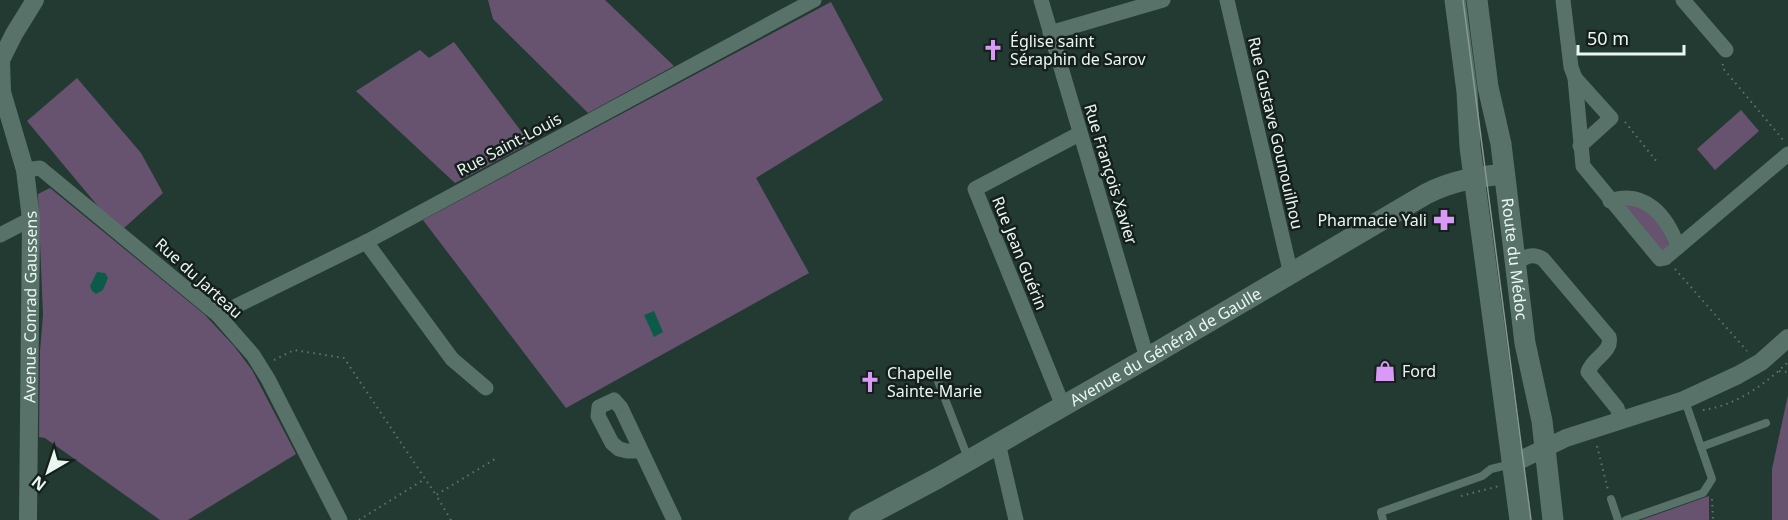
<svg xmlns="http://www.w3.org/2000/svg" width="1788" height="520" font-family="'Noto Sans',sans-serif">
  <rect width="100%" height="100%" fill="#233a32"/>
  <g fill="#675370">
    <polygon points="488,0 605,0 674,66 588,113 493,19"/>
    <polygon points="831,2 883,100 756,178 809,273 566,408 423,220"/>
    <polygon points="454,42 530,143 455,183 356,91 420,50 429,58"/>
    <polygon points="77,78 141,153 163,193 124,228 102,211 27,121"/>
    <polygon points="1741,110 1759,131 1715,170 1697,149"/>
    <polygon points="50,188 204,314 234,346 252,370 296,454 188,520 160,520 45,438 39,437 40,351 43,315 38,194"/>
    <path d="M1628,201C1653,214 1659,220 1670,247L1663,252L1625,209V204Z"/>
    <polygon points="1788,395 1788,520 1772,520 1772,469"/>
    <polygon points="1709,496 1709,520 1641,520"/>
  </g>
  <g fill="#0c5b48">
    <polygon points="97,272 105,273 108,278 103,290 96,294 92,291 90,286"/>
    <polygon points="654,311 663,332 654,337 644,315"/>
  </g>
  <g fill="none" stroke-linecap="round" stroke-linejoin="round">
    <g stroke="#5f736c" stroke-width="2" stroke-dasharray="1.5 4.5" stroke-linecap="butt">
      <polyline points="1723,64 1722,67 1784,141"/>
      <polyline points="1625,122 1657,162"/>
      <polyline points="1675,269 1747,351"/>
      <polyline points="274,360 294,350 344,358 436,495"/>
      <polyline points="1779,371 1788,372"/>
      <path d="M1703,410C1735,406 1766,384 1788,362"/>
      <polyline points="1597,446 1608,490"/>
      <polyline points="1461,496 1499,486"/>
      <polyline points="1712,499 1713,520"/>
      <polyline points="359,520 425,479"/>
      <polyline points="451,520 436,495 495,459"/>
    </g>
    <g stroke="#597269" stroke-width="8">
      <polyline points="938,381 968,458"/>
      <polyline points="1701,447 1766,423"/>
      <polyline points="1611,499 1618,520"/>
      <polyline points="1383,520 1381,512 1482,476 1491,469 1512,464"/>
      <polyline points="1626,520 1703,493 1712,479 1685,401"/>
    </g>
    <g stroke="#597269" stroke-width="15">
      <polyline points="1041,0 1147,358"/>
      <polyline points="1227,0 1289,266 1293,273"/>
      <polyline points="1563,0 1571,67 1575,78 1583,166 1660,259 1665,258 1788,154"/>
      <polyline points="1683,0 1726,50"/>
      <polyline points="1050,33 1163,0"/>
      <polyline points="1575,78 1611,118 1580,146"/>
      <polyline points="25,170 40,168 218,315 253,355 268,379 340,520"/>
      <path d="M1610,201C1645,189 1667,216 1678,247"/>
      <polyline points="0,235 31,219"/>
      <polyline points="366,242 452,359 486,388"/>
      <path d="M1515,265C1524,257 1532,252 1543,259L1609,337C1613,352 1592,358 1588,372L1617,408L1621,419"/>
      <polyline points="218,315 366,242 814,0"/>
      <polyline points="1063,406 975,189 1079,134"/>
      <polyline points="998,443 1016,520"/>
      <polyline points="641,451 627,451 619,449 612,443 598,416 599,407 614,400 621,408 674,520"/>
    </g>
    <g stroke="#597269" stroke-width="18">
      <polyline points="1512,464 1566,438 1684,400 1738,375 1761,362 1788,338"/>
      <path id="s1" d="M28,520L31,219L25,170L2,92L1,60L14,34L35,0"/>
    </g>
    <g stroke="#597269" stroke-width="21">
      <polyline points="1455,0 1467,92 1470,147 1520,520"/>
      <path id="s2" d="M1477,0L1488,87L1501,144L1525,343L1542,421L1553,520"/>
      <path id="s3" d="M859,520L938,478L1147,358L1426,194C1451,181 1476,177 1504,174"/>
    </g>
    <polyline stroke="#869992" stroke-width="1.5" points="1463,0 1531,520"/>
  </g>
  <defs>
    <symbol id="church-bare" viewBox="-9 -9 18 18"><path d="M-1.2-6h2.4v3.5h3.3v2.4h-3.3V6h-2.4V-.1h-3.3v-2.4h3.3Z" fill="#d99af7" stroke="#151f1b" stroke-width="2.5" paint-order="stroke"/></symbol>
    <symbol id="pharmacy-bare" viewBox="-9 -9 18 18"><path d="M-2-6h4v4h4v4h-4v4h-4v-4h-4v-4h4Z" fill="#d99af7" stroke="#151f1b" stroke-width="2.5" paint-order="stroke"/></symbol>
    <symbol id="shop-bare" viewBox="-9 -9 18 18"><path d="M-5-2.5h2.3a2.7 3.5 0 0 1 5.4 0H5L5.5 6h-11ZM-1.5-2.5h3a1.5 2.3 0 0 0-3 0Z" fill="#d99af7" stroke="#151f1b" stroke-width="2.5" paint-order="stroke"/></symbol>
  </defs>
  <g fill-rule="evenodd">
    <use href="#church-bare" x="978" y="35" width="30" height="30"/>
    <use href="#pharmacy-bare" x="1429" y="205" width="30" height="30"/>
    <use href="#shop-bare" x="1370" y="356" width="30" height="30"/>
    <use href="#church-bare" x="855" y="367" width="30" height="30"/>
  </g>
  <g text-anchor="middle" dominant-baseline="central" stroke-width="5" stroke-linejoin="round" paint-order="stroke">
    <g font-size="16" fill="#e9f7f2" stroke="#151f1b" text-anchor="start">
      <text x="1010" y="41">Église saint<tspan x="1010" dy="18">Séraphin de Sarov</tspan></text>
      <text x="1427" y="220" text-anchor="end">Pharmacie Yali</text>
      <text x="1402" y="371">Ford</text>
      <text x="887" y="373">Chapelle<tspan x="887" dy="18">Sainte-Marie</tspan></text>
    </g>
    <g font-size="16" fill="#e9f7f2" stroke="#151f1b">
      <text transform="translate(1276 133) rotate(77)">Rue Gustave Gounouilhou</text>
      <text transform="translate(509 144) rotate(-28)">Rue Saint-Louis</text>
      <text transform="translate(1111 174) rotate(73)">Rue François Xavier</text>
      <text transform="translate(1020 253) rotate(68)">Rue Jean Guérin</text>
      <text stroke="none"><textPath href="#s2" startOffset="262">Route du Médoc</textPath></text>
      <text transform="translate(199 278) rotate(42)">Rue du Jarteau</text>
      <text stroke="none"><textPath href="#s1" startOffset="213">Avenue Conrad Gaussens</textPath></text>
      <text stroke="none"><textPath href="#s3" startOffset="352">Avenue du Général de Gaulle</textPath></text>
    </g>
  </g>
  <g transform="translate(48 472) rotate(219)" stroke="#151f1b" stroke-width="4.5" paint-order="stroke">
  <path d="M0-4.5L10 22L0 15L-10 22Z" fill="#e9f7f2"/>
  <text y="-9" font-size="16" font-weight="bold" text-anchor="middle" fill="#e9f7f2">N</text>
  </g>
  <path d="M1578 45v9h106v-9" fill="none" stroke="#e9f7f2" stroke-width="3"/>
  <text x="1587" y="45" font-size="18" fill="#e9f7f2" stroke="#151f1b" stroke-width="4.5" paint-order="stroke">50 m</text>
</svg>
